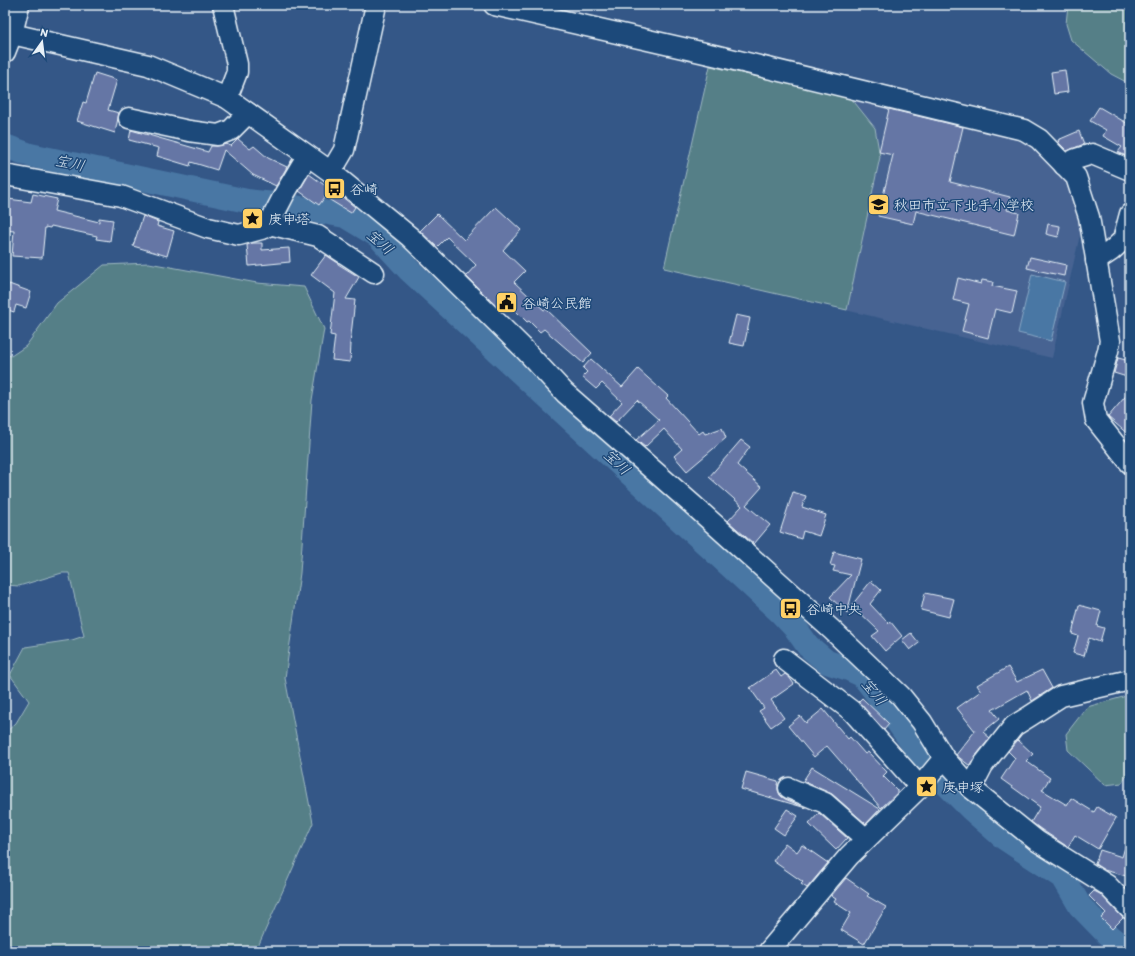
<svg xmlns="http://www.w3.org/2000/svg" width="1135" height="956" font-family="Itim,'Klee One',sans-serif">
  <rect width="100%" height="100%" fill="#345787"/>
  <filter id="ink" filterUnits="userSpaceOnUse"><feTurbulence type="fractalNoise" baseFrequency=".025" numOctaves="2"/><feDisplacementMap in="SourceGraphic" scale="8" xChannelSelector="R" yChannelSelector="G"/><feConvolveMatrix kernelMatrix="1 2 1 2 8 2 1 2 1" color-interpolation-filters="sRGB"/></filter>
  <g filter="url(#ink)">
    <polygon fill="#466392" points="710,66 851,98 985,131 1022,142 1039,150 1074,184 1082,226 1052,358 664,268"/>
    <g fill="#557f87" stroke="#9eb8c0">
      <polygon points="1068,5 1130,5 1130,84 1111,74 1071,40 1066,24"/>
      <polygon points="710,66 851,98 875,128 880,157 847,310 664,268"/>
      <polygon points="149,263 257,283 304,287 324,329 312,400 300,573 285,678 313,823 256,951 5,951 5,733 16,723 29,701 10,675 25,647 72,640 84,636 69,573 62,573 19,586 5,585 5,354 11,356 26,346 57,303 104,265"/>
      <polygon points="1130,695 1130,770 1122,783 1105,785 1068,750 1066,734 1087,707"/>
    </g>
    <polygon fill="#4977a4" stroke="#89a8c6" points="1032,274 1065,282 1051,341 1018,333"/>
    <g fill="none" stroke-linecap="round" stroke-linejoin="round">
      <polyline stroke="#4977a4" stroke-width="24" points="5,146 30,155 247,201 284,205 345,216 378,236 409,270 781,613 796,629 808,646 827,662 849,669 862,675 885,704 918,751 944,782 971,809 1004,838 1063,877 1080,906 1110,937 1127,950 1130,951"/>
    </g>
    <g fill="#6576a5" stroke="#e8f1f8">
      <polygon points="1065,70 1068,92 1054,94 1051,72"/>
      <polygon points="95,73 117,80 108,110 119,113 115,133 77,121 83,102 86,103"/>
      <polygon points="1099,107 1130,125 1130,154 1128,157 1118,152 1122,147 1103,136 1106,130 1090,121"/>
      <polygon points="889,109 963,127 950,182 1010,197 1007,210 1019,213 1014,235 916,211 913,224 878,216 893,155 879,152"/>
      <polygon points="131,130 208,152 211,146 217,146 226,144 231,146 238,139 250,149 254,146 268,158 287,167 276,186 253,175 224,150 217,170 191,162 190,166 157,156 159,148 129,140"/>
      <polygon points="1079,131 1084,144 1067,151 1059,143 1058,140"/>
      <polygon points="309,174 341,197 341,196 355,207 351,213 325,197 319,205 299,191"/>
      <polygon points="33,194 57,199 54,211 99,222 99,218 113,220 110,241 96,239 97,236 51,226 50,228 45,227 42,258 12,256 14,231 5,230 5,217 8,199 31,202"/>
      <polygon points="496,207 521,230 503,250 525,271 514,282 544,310 546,309 592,353 583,363 544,329 540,332 529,321 527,322 511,306 503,313 466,276 476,265 447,237 437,247 420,231 437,214 464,240"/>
      <polygon points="143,216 158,222 157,226 174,231 167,256 133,246"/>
      <polygon points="1048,224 1060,226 1058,237 1046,234"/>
      <polygon points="252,243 262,243 262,250 289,248 290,262 249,266 247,245"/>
      <polygon points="326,255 338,263 338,264 359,277 346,299 355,300 350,344 351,344 350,362 332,360 335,336 330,335 335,293 311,275"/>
      <polygon points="1030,257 1066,265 1064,276 1027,268"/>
      <polygon points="958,278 981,284 982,280 993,282 992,286 1017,291 1012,313 995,309 988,338 962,331 969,304 953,300"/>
      <polygon points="9,284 31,292 26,308 16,305 14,312 5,309 5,296"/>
      <polygon points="736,315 750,318 744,346 729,343"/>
      <polygon points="1118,358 1130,361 1130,378 1114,373"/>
      <polygon points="591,359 622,387 638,369 668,396 666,398 699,434 703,431 705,434 722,428 726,438 687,471 674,456 682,449 664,429 645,447 636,440 659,420 637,400 616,422 609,416 622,402 602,383 596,389 582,377 587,372 583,368"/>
      <polygon points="1130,391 1130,436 1108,417"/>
      <polygon points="741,440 750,447 737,465 762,487 746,505 770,525 754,544 728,521 742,506 709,477"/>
      <polygon points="793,492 806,496 802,507 826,515 819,536 803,531 801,539 780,532"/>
      <polygon points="834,552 861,559 847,613 830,597 851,575 833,571 835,566 830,565"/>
      <polygon points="871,581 881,590 870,604 888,623 890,621 902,636 885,651 872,636 879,631 852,605"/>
      <polygon points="925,593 954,599 949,617 921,610"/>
      <polygon points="1079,605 1101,611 1097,626 1104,628 1100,642 1089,638 1084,656 1073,653 1078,636 1072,634"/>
      <polygon points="911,633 919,643 910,650 902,640"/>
      <polygon points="1008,667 1017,682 1042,670 1052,688 1032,701 1027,690 992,710 999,719 983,732 990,738 974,758 970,766 956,755 975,731 957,708 981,691 977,685"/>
      <polygon points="776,670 781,677 785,674 789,677 794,684 771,700 784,718 771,727 759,711 764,708 750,688"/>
      <polygon points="862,698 889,724 884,730 858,702"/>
      <polygon points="823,709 848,739 850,737 865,754 868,752 887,772 883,776 897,790 897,793 881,808 827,746 814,757 788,726 800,716 806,723"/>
      <polygon points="1018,740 1033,754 1026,761 1050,778 1042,790 1067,805 1071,798 1094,812 1097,807 1116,818 1098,849 1075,835 1068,847 1042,830 1031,822 1040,807 1001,779 1015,758 1008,751"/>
      <polygon points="812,767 880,809 866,824 832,794 803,781"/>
      <polygon points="746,772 778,781 777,785 778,785 778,790 780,795 785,799 806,808 741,789"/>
      <polygon points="787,809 798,816 784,835 774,828"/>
      <polygon points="819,813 847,838 836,850 809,824"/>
      <polygon points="1128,837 1130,838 1130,877 1104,870 1095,864 1100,850 1122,857"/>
      <polygon points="785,843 797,852 802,845 828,863 807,888 801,884 803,882 773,861"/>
      <polygon points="846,878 869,894 867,896 886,907 864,944 841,930 851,913 834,902 836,899 831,896"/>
      <polygon points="1094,891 1100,894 1123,918 1112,929 1101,918 1106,913 1089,896"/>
    </g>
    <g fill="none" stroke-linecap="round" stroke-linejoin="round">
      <defs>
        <g id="minor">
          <polyline points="223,5 237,64 237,72 227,98"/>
          <polyline points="494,5 718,56 1024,130 1039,139 1076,177 1089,217 1110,341 1108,351 1093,403 1096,420 1130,463"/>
          <polyline points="12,34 148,65 227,98 331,172 410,237 522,347 565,393 693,505 832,630 901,696 922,722 944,758 971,788 1037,841 1107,885 1130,909"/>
          <polyline points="5,52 12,34 19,5"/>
          <polyline points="129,118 189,131 218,135 231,130 248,113"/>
          <polyline points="1064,165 1076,159 1092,154 1130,170"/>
          <polyline points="331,172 344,150 376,5"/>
          <polyline points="5,175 121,196 208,228 239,235 265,228 269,224 285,193 307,156"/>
          <polyline points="269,224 318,236 374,273"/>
          <polyline points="1096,261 1111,251 1123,240 1130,214"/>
          <polyline points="784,659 853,712 920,787"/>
          <polyline points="789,788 825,803 866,839"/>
          <polyline points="971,788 983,765 1014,726 1030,716 1061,696 1130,680"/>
          <polyline points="769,951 849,856 920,787 944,758"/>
        </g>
      </defs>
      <use href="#minor" stroke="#e8f1f8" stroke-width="23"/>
      <use href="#minor" stroke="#1f4a7a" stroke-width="20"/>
    </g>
  </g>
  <defs>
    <symbol id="bus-square" viewBox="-11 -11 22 22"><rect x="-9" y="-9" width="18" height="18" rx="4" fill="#ffd166" stroke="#1f4a7a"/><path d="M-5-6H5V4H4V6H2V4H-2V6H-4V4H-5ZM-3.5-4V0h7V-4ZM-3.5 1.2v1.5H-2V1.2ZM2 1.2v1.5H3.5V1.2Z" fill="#111"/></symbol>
    <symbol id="school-square" viewBox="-11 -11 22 22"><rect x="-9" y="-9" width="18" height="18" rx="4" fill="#ffd166" stroke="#1f4a7a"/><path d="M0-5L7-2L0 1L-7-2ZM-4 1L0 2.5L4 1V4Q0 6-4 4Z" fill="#111"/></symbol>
    <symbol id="sight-square" viewBox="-11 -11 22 22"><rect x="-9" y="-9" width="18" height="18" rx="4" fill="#ffd166" stroke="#1f4a7a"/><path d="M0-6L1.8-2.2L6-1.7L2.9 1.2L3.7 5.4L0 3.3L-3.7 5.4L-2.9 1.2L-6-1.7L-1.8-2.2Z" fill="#111"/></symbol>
    <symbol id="civic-square" viewBox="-11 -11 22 22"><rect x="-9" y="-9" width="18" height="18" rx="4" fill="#ffd166" stroke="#1f4a7a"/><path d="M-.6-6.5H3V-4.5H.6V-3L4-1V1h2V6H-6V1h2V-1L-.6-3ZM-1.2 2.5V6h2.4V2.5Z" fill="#111"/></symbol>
  </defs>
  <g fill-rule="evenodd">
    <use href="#bus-square" x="322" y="176" width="25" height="25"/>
    <use href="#school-square" x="866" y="192" width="25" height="25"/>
    <use href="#sight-square" x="240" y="206" width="25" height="25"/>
    <use href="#civic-square" x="494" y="290" width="25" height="25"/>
    <use href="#bus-square" x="778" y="596" width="25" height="25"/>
    <use href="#sight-square" x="914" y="774" width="25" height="25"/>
  </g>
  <g text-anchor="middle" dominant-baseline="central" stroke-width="3" stroke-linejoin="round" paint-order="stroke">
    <g font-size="14" fill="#e8f1f8" stroke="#1f4a7a" text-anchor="start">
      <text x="350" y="189">谷崎</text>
      <text x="894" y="205">秋田市立下北手小学校</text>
      <text x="268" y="219">庚申塔</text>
      <text x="522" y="303">谷崎公民館</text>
      <text x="806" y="609">谷崎中央</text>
      <text x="942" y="787">庚申塚</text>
    </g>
    <g font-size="15" font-style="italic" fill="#d0dfeb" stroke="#1f4a7a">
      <text transform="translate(70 163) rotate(12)">宝川</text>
      <text transform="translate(380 242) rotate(42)">宝川</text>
      <text transform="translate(617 462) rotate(43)">宝川</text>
      <text transform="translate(874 692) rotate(51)">宝川</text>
    </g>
  </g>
  <rect width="1135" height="956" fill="none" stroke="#1f4a7a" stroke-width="20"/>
  <rect x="10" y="10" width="1115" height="936" fill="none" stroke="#e8f1f8" stroke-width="1.5" filter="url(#ink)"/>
  <g transform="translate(42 42) rotate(14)" stroke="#1f4a7a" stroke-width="3" paint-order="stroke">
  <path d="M0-3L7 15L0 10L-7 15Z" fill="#e8f1f8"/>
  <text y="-6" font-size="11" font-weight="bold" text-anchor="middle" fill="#e8f1f8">N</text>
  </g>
</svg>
